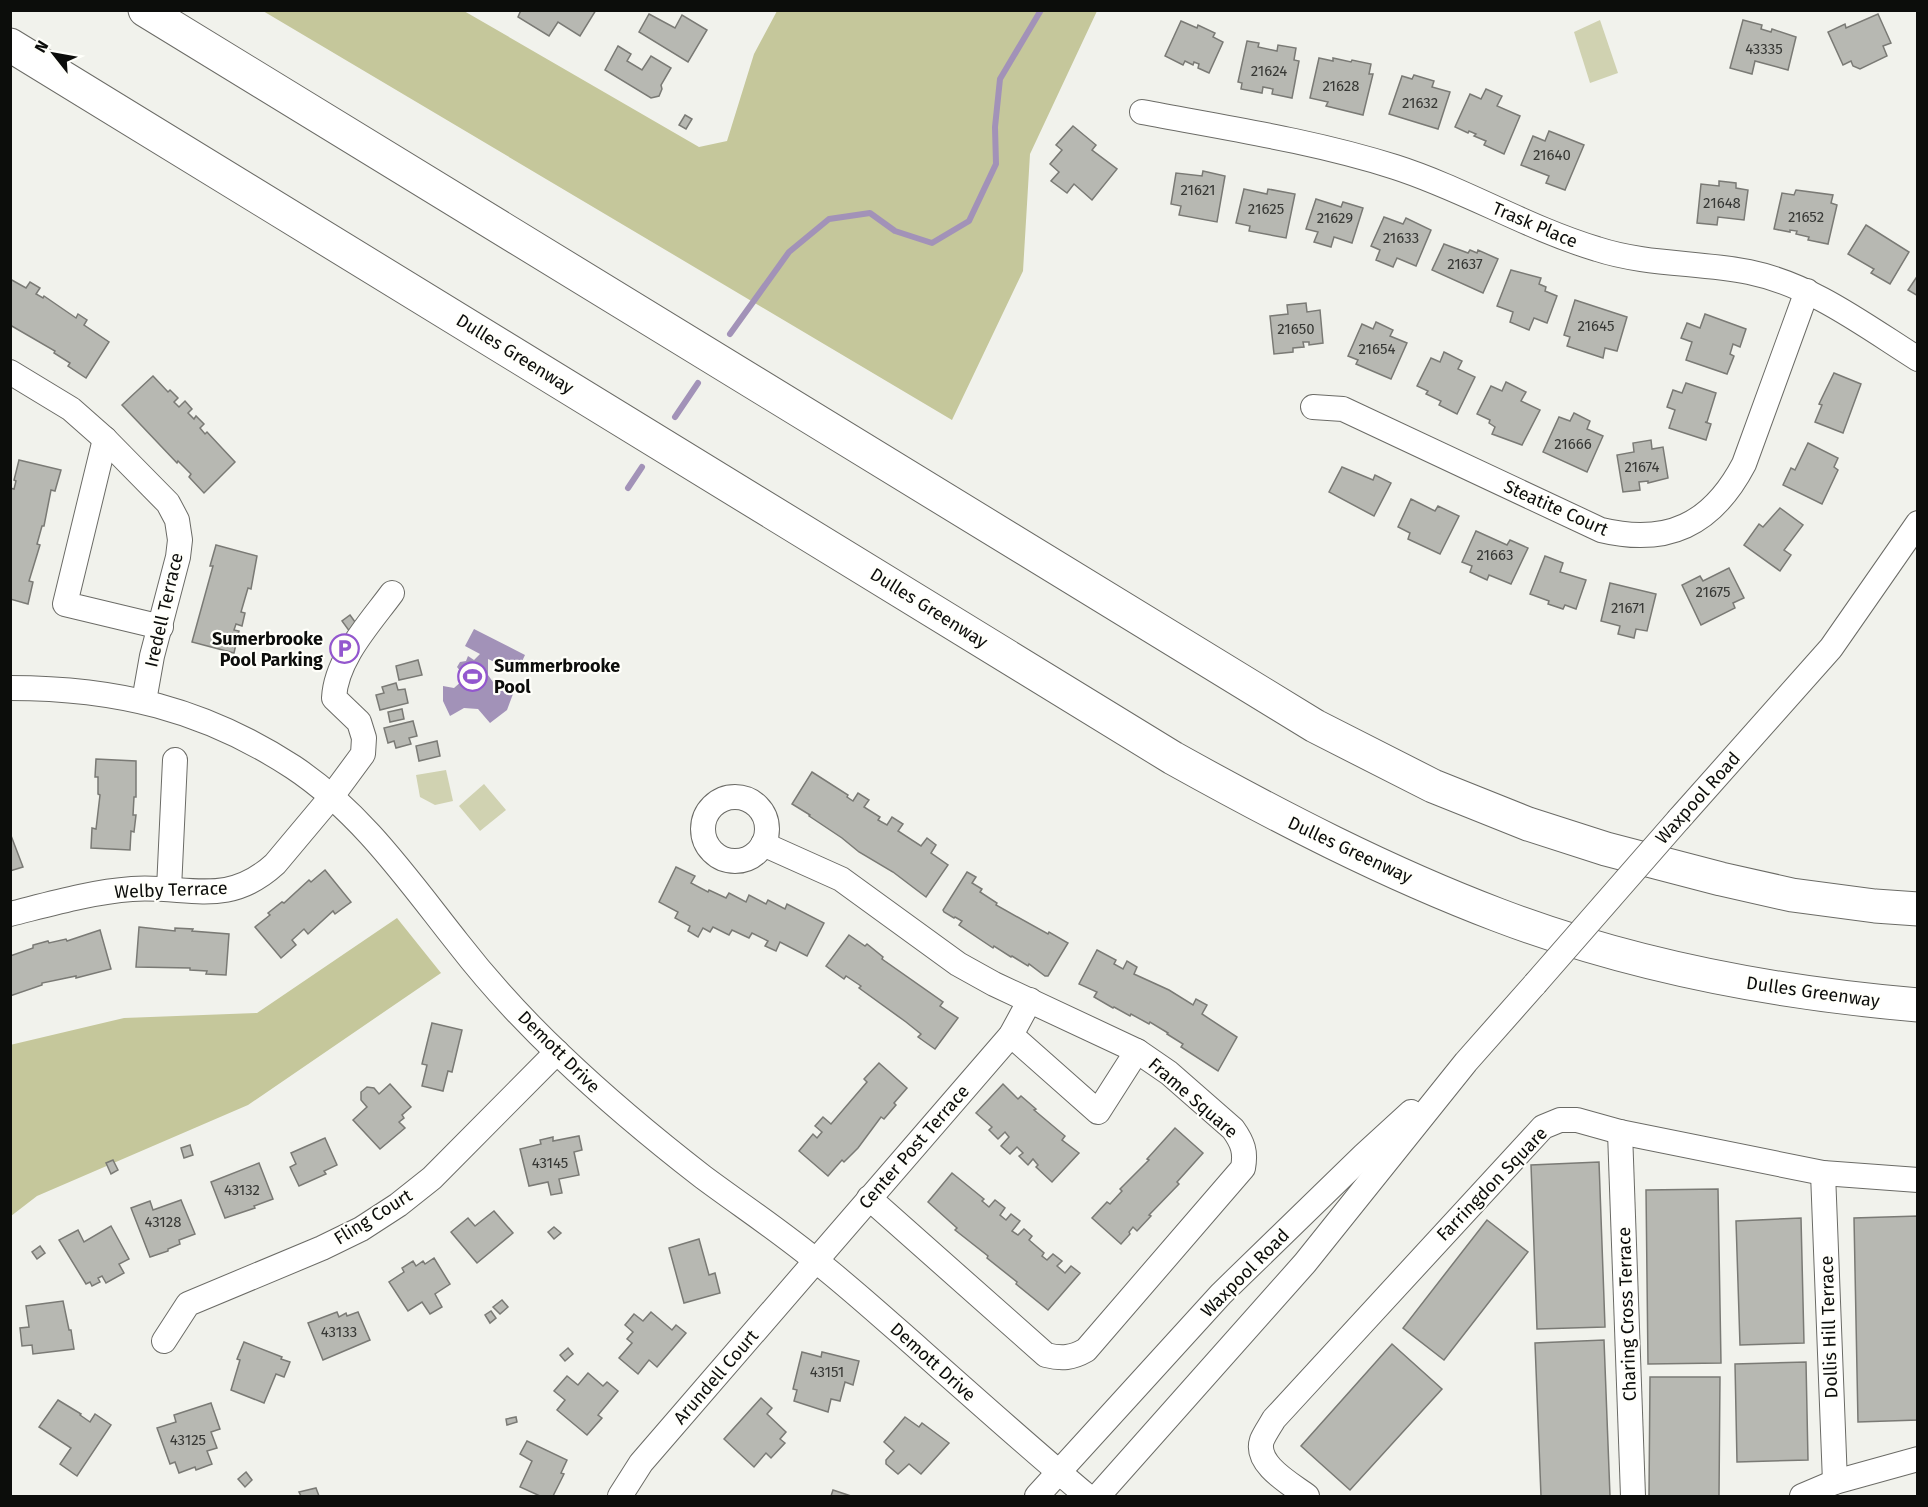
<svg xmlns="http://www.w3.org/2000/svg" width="1928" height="1507" font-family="'Fira Sans',sans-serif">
  <rect width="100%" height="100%" fill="#f1f2ec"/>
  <g fill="#d0d2b1">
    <polygon points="1600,20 1618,73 1590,83 1574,32"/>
    <polygon points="446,770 453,801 435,805 420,797 416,775"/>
    <polygon points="484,784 506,810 480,831 459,806"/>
  </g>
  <g fill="#c5c79b">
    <polygon points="263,11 464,11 699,147 727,141 754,54 777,11 1097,11 1030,154 1023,271 952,420"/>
    <polygon points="397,918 441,973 248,1105 37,1196 11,1216 10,1045 124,1018 257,1013"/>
  </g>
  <polygon fill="#a292b8" points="474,629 525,655 517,672 488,659 488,675 498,689 513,694 507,710 490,723 478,709 464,708 450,716 443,701 443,686 454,688 463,680 458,677 461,672 457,667 460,662 466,661 468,656 474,660 480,654 465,646"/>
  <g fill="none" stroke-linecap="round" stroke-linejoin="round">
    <g stroke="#a292b8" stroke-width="6">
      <polyline points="730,334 789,252 829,219 870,213 895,231 932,243 969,221 996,164 995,127 1000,79 1041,10"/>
      <polyline points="675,417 698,383"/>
      <polyline points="628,488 642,467"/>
    </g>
  </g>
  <g fill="#b7b8b2" stroke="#7a7a75" stroke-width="1.5">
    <polygon points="521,10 596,10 580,36 558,22 549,36 518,17"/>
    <polygon points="649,14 675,28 682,15 707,30 688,62 639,32"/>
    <polygon points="1878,14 1891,43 1883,46 1887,56 1860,69 1853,66 1851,61 1843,65 1828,32 1845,24 1846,28"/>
    <polygon points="1743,20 1762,25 1761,29 1771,32 1772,29 1796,37 1788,70 1755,61 1752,74 1730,68"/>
    <polygon points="1181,21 1197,28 1198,25 1215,33 1213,37 1223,42 1209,73 1198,68 1199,64 1194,62 1193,65 1185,61 1183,65 1165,56"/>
    <polygon points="1247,41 1259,43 1258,47 1277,51 1278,45 1296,48 1294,60 1299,61 1292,98 1272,94 1273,89 1263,87 1262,93 1241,89 1242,83 1238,82"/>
    <polygon points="618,46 631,54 627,61 642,70 651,56 671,68 661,85 662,89 659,96 651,98 605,70"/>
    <polygon points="1319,58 1333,61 1333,58 1351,62 1352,60 1371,64 1369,74 1373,74 1363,115 1326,106 1328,102 1310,98"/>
    <polygon points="1414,75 1434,81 1432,87 1450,92 1438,129 1389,114 1402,76 1412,79"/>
    <polygon points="1486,89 1502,96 1497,106 1520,116 1504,154 1484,145 1486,141 1474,136 1476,134 1469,131 1468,133 1455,127 1470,94 1481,99"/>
    <polygon points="685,115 692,119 686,129 679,125"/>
    <polygon points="1073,126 1096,145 1092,150 1117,169 1092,200 1074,184 1067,193 1051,181 1059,172 1050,164 1062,150 1056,145"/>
    <polygon points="1549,131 1584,145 1565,190 1546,183 1549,176 1521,165 1533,136 1545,141"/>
    <polygon points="1203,171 1225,176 1217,222 1179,215 1181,206 1171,204 1176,173 1202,176"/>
    <polygon points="1719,181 1736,183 1736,188 1748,190 1744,220 1718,217 1717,225 1697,223 1701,184 1719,186"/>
    <polygon points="1244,189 1267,194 1268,189 1295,194 1286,238 1249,231 1250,226 1236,223"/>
    <polygon points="1796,190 1833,195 1831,203 1837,205 1828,244 1808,240 1809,237 1796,234 1797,231 1790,230 1790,232 1774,229 1782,193 1794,195"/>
    <polygon points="1316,199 1341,207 1343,202 1363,208 1352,243 1334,237 1331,247 1314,242 1318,232 1306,229"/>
    <polygon points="1384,217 1403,224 1406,218 1431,230 1416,266 1397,258 1393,267 1376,260 1380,250 1371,246"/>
    <polygon points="1866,225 1909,252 1890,284 1871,273 1874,269 1848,254"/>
    <polygon points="1444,244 1468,253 1470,250 1477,253 1478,250 1498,259 1483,293 1432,270"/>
    <polygon points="1511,270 1541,278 1539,284 1546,287 1545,291 1557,296 1547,323 1534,318 1529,330 1510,322 1513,312 1497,306"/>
    <polygon points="1918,275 1918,296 1908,290"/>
    <polygon points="10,279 26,288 30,282 40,288 36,294 43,298 44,296 76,318 78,314 87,320 84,325 109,342 86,378 68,366 70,363 54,353 55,351 10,325"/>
    <polygon points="1575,300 1627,317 1617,351 1605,348 1603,358 1567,346 1570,337 1564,335"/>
    <polygon points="1306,303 1307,312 1320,310 1323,343 1309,345 1309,342 1303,342 1304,347 1293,348 1293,352 1274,354 1270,316 1288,314 1287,305"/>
    <polygon points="1705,314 1746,329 1740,347 1733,344 1730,354 1734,356 1727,374 1686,360 1692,342 1681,338 1687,323 1700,328"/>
    <polygon points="1376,322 1393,330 1390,336 1407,343 1391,379 1356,364 1358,360 1348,356 1362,324 1373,329"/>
    <polygon points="1444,352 1462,361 1458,369 1475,377 1457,414 1439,405 1441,401 1426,394 1428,391 1417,386 1431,358 1440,362"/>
    <polygon points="1834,373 1861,384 1843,433 1815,422 1822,405 1819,404"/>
    <polygon points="153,376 168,392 170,390 178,398 174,402 179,407 185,401 192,409 188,413 194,419 196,416 204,424 200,428 205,434 207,432 235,462 204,493 189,477 191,474 178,461 177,463 122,405"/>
    <polygon points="1506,382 1526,392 1521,401 1540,410 1522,445 1492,434 1495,427 1489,423 1490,420 1477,414 1491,386 1502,391"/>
    <polygon points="1686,383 1716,393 1707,422 1705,422 1711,424 1706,440 1669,428 1675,410 1667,407 1673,390 1682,393"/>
    <polygon points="1574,413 1590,421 1587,429 1603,436 1587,472 1543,452 1559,417 1570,421"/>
    <polygon points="1651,440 1652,449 1663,447 1668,478 1648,483 1648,481 1639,482 1640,490 1623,492 1617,455 1634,452 1633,443"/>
    <polygon points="1808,443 1838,458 1834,467 1838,470 1822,504 1783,485 1791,468 1795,470"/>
    <polygon points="19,460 61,470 55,491 51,490 44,526 42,526 37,544 40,545 29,581 33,582 28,604 10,599 10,488 14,489 16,481 14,480"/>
    <polygon points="1342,467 1373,480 1375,475 1391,483 1374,516 1329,492"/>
    <polygon points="1411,499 1435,511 1438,506 1459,516 1440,554 1408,539 1410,533 1398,527"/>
    <polygon points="1780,508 1803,525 1784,550 1791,555 1780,571 1744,545 1759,524 1763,527"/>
    <polygon points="1476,531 1507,545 1510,540 1528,548 1511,584 1489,575 1487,580 1470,572 1472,566 1462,562"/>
    <polygon points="216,545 257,556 251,589 248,588 241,612 245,613 242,626 236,624 234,630 239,631 234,653 192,642 213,566 210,566"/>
    <polygon points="1545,556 1563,563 1560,572 1586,580 1576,609 1565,605 1563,609 1548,604 1549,601 1530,594"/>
    <polygon points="1729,568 1744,598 1733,603 1735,608 1701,625 1682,585 1700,576 1703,581"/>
    <polygon points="1610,583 1656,594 1647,631 1636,629 1634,638 1618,634 1620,626 1601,621"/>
    <polygon points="350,615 358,626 350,632 342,621"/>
    <polygon points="418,660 422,675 399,680 396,666"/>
    <polygon points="396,683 398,690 405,689 408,703 380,710 376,695 384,693 382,687"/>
    <polygon points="402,709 404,719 390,722 388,712"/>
    <polygon points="413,721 417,736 409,738 411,744 396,748 394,741 388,743 384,728"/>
    <polygon points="437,741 440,756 419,761 416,746"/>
    <polygon points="96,759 136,761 136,797 134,797 133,815 136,815 134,832 131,831 130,850 91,848 92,828 96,829 100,795 98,794 98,777 95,777"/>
    <polygon points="812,772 848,795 847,797 853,801 858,793 869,800 864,807 880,817 878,820 887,825 892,817 903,824 898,831 921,846 927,838 936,845 931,853 948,865 926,897 893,872 859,852 842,838 809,816 810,815 792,804"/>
    <polygon points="10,833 23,867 10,871"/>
    <polygon points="676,867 695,876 691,883 708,892 709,890 726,898 729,893 746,902 749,895 766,904 768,900 785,909 787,904 824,923 807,956 780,942 776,951 765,946 768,941 752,933 749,938 732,930 729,935 713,927 710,932 703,928 698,937 688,931 690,926 675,918 678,912 659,902"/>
    <polygon points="325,870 351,902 335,914 333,911 308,934 304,929 292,940 296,945 281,958 255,927 270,915 268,913 282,902 284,903 309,880 311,882"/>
    <polygon points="967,872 976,877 972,883 982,889 980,892 997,903 996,905 1048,934 1049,932 1068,943 1048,976 1045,976 1029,964 1028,966 1012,956 1011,957 994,946 993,948 959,925 962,921 955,917 954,918 944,912 943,910"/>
    <polygon points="139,927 175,931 175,928 193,929 192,931 229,934 226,975 206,974 207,971 190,970 190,968 136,967"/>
    <polygon points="100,930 111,969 76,978 76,976 42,983 42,985 10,996 10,956 33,948 33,945 48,941 49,943 66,939 67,941"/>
    <polygon points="849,935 865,946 867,944 883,957 882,959 943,1002 940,1006 958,1018 935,1049 918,1037 921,1034 906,1022 859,988 861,986 846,976 844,979 826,966"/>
    <polygon points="1097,950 1116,960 1114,964 1123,969 1127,961 1137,967 1134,974 1169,990 1193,1005 1196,999 1207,1005 1202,1014 1237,1037 1218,1071 1181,1047 1183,1044 1167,1034 1168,1033 1150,1022 1149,1024 1131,1014 1130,1016 1114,1007 1113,1008 1094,997 1097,992 1079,984"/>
    <polygon points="432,1023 462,1030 452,1072 448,1071 443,1091 422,1086 427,1065 422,1064"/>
    <polygon points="879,1063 907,1088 894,1103 896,1105 884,1119 881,1117 858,1148 844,1162 842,1160 828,1176 799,1151 813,1134 817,1138 822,1132 815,1126 823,1117 831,1124 867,1082 864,1079"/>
    <polygon points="390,1084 411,1107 402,1115 404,1118 399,1122 405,1128 380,1149 353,1120 367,1107 361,1100 361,1092 367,1087 374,1088 379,1094"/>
    <polygon points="1003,1084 1018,1099 1021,1096 1036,1109 1034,1110 1065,1136 1062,1140 1079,1153 1052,1182 1036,1167 1038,1165 1033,1159 1028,1165 1019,1156 1023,1153 1017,1147 1010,1154 1001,1146 1009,1137 1005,1132 998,1139 989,1130 992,1127 976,1113"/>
    <polygon points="1175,1128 1203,1153 1177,1182 1179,1184 1149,1215 1151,1216 1137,1231 1133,1227 1129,1232 1130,1234 1121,1244 1092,1218 1107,1202 1110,1204 1122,1191 1120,1189 1149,1160 1147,1159"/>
    <polygon points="579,1136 582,1150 574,1152 579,1175 559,1179 562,1193 551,1195 548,1182 529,1186 520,1149 541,1144 540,1140 553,1137 553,1141"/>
    <polygon points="325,1138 337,1165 324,1171 326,1174 299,1186 290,1167 296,1164 291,1153"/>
    <polygon points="190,1145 193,1155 184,1158 181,1148"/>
    <polygon points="113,1160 118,1170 111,1174 106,1163"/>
    <polygon points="1599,1162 1605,1327 1537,1329 1531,1165"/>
    <polygon points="259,1163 273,1199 254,1206 255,1208 225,1218 211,1182"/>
    <polygon points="952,1173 984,1199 982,1201 989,1207 995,1200 1005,1208 1000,1215 1006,1220 1011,1214 1020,1221 1012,1231 1018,1235 1024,1229 1032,1236 1029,1240 1044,1253 1042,1256 1047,1260 1053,1254 1062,1261 1057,1266 1065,1273 1071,1266 1080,1273 1048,1310 1016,1284 1017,1282 987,1258 988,1256 955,1230 957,1228 928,1202"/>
    <polygon points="1718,1189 1721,1363 1648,1364 1646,1190"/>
    <polygon points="181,1200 195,1234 179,1240 180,1244 168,1249 168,1251 150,1257 131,1208 150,1201 153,1210"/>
    <polygon points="494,1211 513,1233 477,1263 451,1232 468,1218 475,1226"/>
    <polygon points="1918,1216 1918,1420 1858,1422 1854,1218"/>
    <polygon points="1801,1218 1804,1343 1740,1345 1736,1221"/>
    <polygon points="1487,1220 1528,1252 1444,1360 1403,1328"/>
    <polygon points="111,1226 129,1259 119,1264 124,1273 106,1283 102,1276 98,1278 100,1282 92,1286 90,1282 86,1284 59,1240 78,1230 84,1242"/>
    <polygon points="554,1227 561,1233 554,1239 548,1232"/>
    <polygon points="699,1239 709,1275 715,1273 720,1293 684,1303 669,1248"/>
    <polygon points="40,1246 45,1253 37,1259 32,1252"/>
    <polygon points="434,1258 450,1284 435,1294 442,1307 430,1314 422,1302 408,1311 389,1282 404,1272 402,1268 413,1261 416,1266 423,1261 425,1264"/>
    <polygon points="502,1300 508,1307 500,1314 493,1307"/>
    <polygon points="63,1301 69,1330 71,1330 74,1349 33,1354 32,1345 22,1346 20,1328 29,1327 26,1306"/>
    <polygon points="491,1311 496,1318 490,1323 485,1315"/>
    <polygon points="337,1312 339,1317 346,1313 347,1316 358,1312 370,1340 323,1360 308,1323"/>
    <polygon points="651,1312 672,1330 676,1325 686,1333 657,1367 649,1360 638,1374 619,1358 632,1343 627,1339 633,1332 625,1325 634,1314 643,1321"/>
    <polygon points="1604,1340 1610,1496 1541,1496 1535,1343"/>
    <polygon points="244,1342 282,1357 281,1359 290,1362 284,1377 276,1374 264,1403 231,1390 240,1360 237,1359"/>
    <polygon points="1392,1344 1442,1389 1350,1490 1301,1446"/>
    <polygon points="568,1348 573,1354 565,1361 560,1355"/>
    <polygon points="802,1352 821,1357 822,1352 859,1361 853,1385 845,1382 840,1401 831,1399 828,1412 794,1401 797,1390 793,1389"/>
    <polygon points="1806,1362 1808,1460 1737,1462 1735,1364"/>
    <polygon points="588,1373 603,1386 607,1382 618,1391 598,1415 602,1418 587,1435 557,1410 565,1400 554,1391 567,1376 578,1385"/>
    <polygon points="1650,1377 1720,1377 1719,1496 1649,1496"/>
    <polygon points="761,1398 772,1408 767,1414 786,1432 780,1439 785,1443 771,1458 766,1453 754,1467 724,1439"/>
    <polygon points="58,1400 81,1414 80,1415 90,1422 95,1414 111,1425 77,1476 60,1464 71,1448 39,1427"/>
    <polygon points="211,1403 220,1429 211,1432 217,1448 207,1451 212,1464 196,1470 195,1467 179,1473 175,1462 170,1464 157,1428 176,1422 174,1415"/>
    <polygon points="516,1417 517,1422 507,1425 506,1419"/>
    <polygon points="905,1417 919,1427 922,1423 949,1443 921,1474 909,1464 898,1474 886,1464 886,1460 894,1451 884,1442"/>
    <polygon points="527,1441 567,1460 561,1473 564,1474 553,1496 540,1496 520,1487 532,1461 520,1454"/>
    <polygon points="246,1472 252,1480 245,1487 238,1479"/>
    <polygon points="316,1488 319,1496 301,1496 299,1492"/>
    <polygon points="833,1490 851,1496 831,1496"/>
  </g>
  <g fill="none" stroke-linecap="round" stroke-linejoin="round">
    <defs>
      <g id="minor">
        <path d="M1142,112C1226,128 1313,141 1395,167C1464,189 1527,228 1597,249C1646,265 1698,262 1749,272C1812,285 1864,325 1918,359"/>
        <polyline points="10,372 71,409 105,439 168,503 177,520 180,540 178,557 152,656 144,701"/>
        <path d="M1313,407L1343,409L1601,530C1667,546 1712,525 1744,464L1807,291"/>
        <polyline points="105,439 65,604 161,627"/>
        <path d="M10,688C116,688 204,709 293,767C361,812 408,880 458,943C489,983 524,1021 561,1056C606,1099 654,1139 703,1177C742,1206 783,1233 820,1264C854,1291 887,1321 920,1350C975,1399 1030,1448 1087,1496"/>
        <circle cx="735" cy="829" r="32"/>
        <polyline points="1679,819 1831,648 1918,523"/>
        <path d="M763,844L841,879L958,964L994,984L1137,1051L1169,1073L1233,1129C1243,1143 1246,1152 1243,1168L1086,1350C1072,1358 1062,1359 1046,1355L869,1198"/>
        <polyline points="169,889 175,760"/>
        <path d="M10,914C50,904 91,892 132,889C188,885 227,908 275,864L332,796L363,754L364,738L359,722L334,698C336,659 370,623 392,593"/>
        <polyline points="1011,1035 1098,1112 1137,1051"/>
        <polyline points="1620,1132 1633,1496"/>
        <polyline points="1823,1173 1835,1482"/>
        <polyline points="164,1341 188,1304 322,1248 361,1229 398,1205 432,1178 557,1052"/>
        <polyline points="620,1496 641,1463 1011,1035 1030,1000"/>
        <polyline points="1037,1496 1221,1294 1364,1155 1411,1112"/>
        <polyline points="1098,1496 1305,1263 1466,1062 1535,984"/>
        <path d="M1307,1496C1291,1484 1254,1464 1262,1440C1265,1433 1270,1426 1274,1419L1543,1127L1560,1120H1577L1620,1132L1823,1173L1918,1180"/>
        <polyline points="1802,1496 1835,1482 1918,1459"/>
      </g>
      <g id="highway">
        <polyline points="145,10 1315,726 1433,786 1528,824 1606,849 1721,879 1792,895 1875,906 1918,909"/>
        <path d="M10,45L1173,758C1279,817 1385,872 1498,915C1632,966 1775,993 1918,1005"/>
      </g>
    </defs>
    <use href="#minor" stroke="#6b6b66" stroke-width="26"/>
    <use href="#highway" stroke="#6b6b66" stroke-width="35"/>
    <use href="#minor" stroke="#fff" stroke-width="24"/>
    <use href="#highway" stroke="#fff" stroke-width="33"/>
    <defs>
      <polyline id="minor-bridge" points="1535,984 1679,819"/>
    </defs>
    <use href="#minor-bridge" stroke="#6b6b66" stroke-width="26" stroke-linecap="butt"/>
    <use href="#minor-bridge" stroke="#fff" stroke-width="24"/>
  </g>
  <defs>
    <symbol id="parking-ring" viewBox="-11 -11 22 22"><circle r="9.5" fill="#fffffa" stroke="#9357ce" stroke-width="1.5"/><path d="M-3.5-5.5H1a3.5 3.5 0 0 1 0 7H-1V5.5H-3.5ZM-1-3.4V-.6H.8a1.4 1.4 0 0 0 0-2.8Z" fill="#9357ce"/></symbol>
    <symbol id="stadium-ring" viewBox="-11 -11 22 22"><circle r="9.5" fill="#fffffa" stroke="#9357ce" stroke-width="1.5"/><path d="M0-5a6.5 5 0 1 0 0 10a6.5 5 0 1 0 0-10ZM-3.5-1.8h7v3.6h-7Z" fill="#9357ce"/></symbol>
  </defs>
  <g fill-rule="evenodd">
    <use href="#parking-ring" x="328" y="632" width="33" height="33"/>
    <use href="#stadium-ring" x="456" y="660" width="33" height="33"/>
  </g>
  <g text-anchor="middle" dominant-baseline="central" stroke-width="4.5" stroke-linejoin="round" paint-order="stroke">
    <g font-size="15" fill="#373835">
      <text x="1764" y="49">43335</text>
      <text x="1269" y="71">21624</text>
      <text x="1341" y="86">21628</text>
      <text x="1420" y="103">21632</text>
      <text x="1552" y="155">21640</text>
      <text x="1198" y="190">21621</text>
      <text x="1722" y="203">21648</text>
      <text x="1266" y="209">21625</text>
      <text x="1806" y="217">21652</text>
      <text x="1335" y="218">21629</text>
      <text x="1401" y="238">21633</text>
      <text x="1465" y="264">21637</text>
      <text x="1596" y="326">21645</text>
      <text x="1296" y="329">21650</text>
      <text x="1377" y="349">21654</text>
      <text x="1573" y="444">21666</text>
      <text x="1642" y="467">21674</text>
      <text x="1495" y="555">21663</text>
      <text x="1713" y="592">21675</text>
      <text x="1628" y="608">21671</text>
      <text x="550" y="1163">43145</text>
      <text x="242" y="1190">43132</text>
      <text x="163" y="1222">43128</text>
      <text x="339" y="1332">43133</text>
      <text x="827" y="1372">43151</text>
      <text x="188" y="1440">43125</text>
    </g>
    <g font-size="18" fill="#0c0d0b" stroke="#fffffa">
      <text transform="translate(1535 225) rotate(23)">Trask Place</text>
      <text transform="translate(515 354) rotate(32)">Dulles Greenway</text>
      <text transform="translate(1556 508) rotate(24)">Steatite Court</text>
      <text transform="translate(929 608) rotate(32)">Dulles Greenway</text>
      <text transform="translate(164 610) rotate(-77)">Iredell Terrace</text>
      <text transform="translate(1698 798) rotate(-48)">Waxpool Road</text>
      <text transform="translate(1350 850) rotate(25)">Dulles Greenway</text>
      <text transform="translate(171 890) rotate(-2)">Welby Terrace</text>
      <text transform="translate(1813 992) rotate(8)">Dulles Greenway</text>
      <text transform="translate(559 1052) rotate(45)">Demott Drive</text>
      <text transform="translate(1193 1098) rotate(41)">Frame Square</text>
      <text transform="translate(914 1147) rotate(-49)">Center Post Terrace</text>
      <text transform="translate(1492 1184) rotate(-46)">Farringdon Square</text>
      <text transform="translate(373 1217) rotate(-32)">Fling Court</text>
      <text transform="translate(1245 1273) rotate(-45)">Waxpool Road</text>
      <text transform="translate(1627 1314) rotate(-92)">Charing Cross Terrace</text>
      <text transform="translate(1829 1327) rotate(-92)">Dollis Hill Terrace</text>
      <text transform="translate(933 1362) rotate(42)">Demott Drive</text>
      <text transform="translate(716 1377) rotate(-49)">Arundell Court</text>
    </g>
    <g font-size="18" font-weight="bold" fill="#0c0d0b" stroke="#fffffa" text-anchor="end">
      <text x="323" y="639">Sumerbrooke<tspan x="323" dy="21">Pool Parking</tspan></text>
      <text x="494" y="666" text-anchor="start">Summerbrooke<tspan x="494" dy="21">Pool</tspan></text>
    </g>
  </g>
  <rect width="1928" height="1507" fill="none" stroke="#0c0d0b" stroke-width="24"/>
  <g transform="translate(54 54) rotate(301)" stroke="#fffffa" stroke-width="4.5" paint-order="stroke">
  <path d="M0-4.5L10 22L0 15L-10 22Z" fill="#0c0d0b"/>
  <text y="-9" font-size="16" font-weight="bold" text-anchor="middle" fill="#0c0d0b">N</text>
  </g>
</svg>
